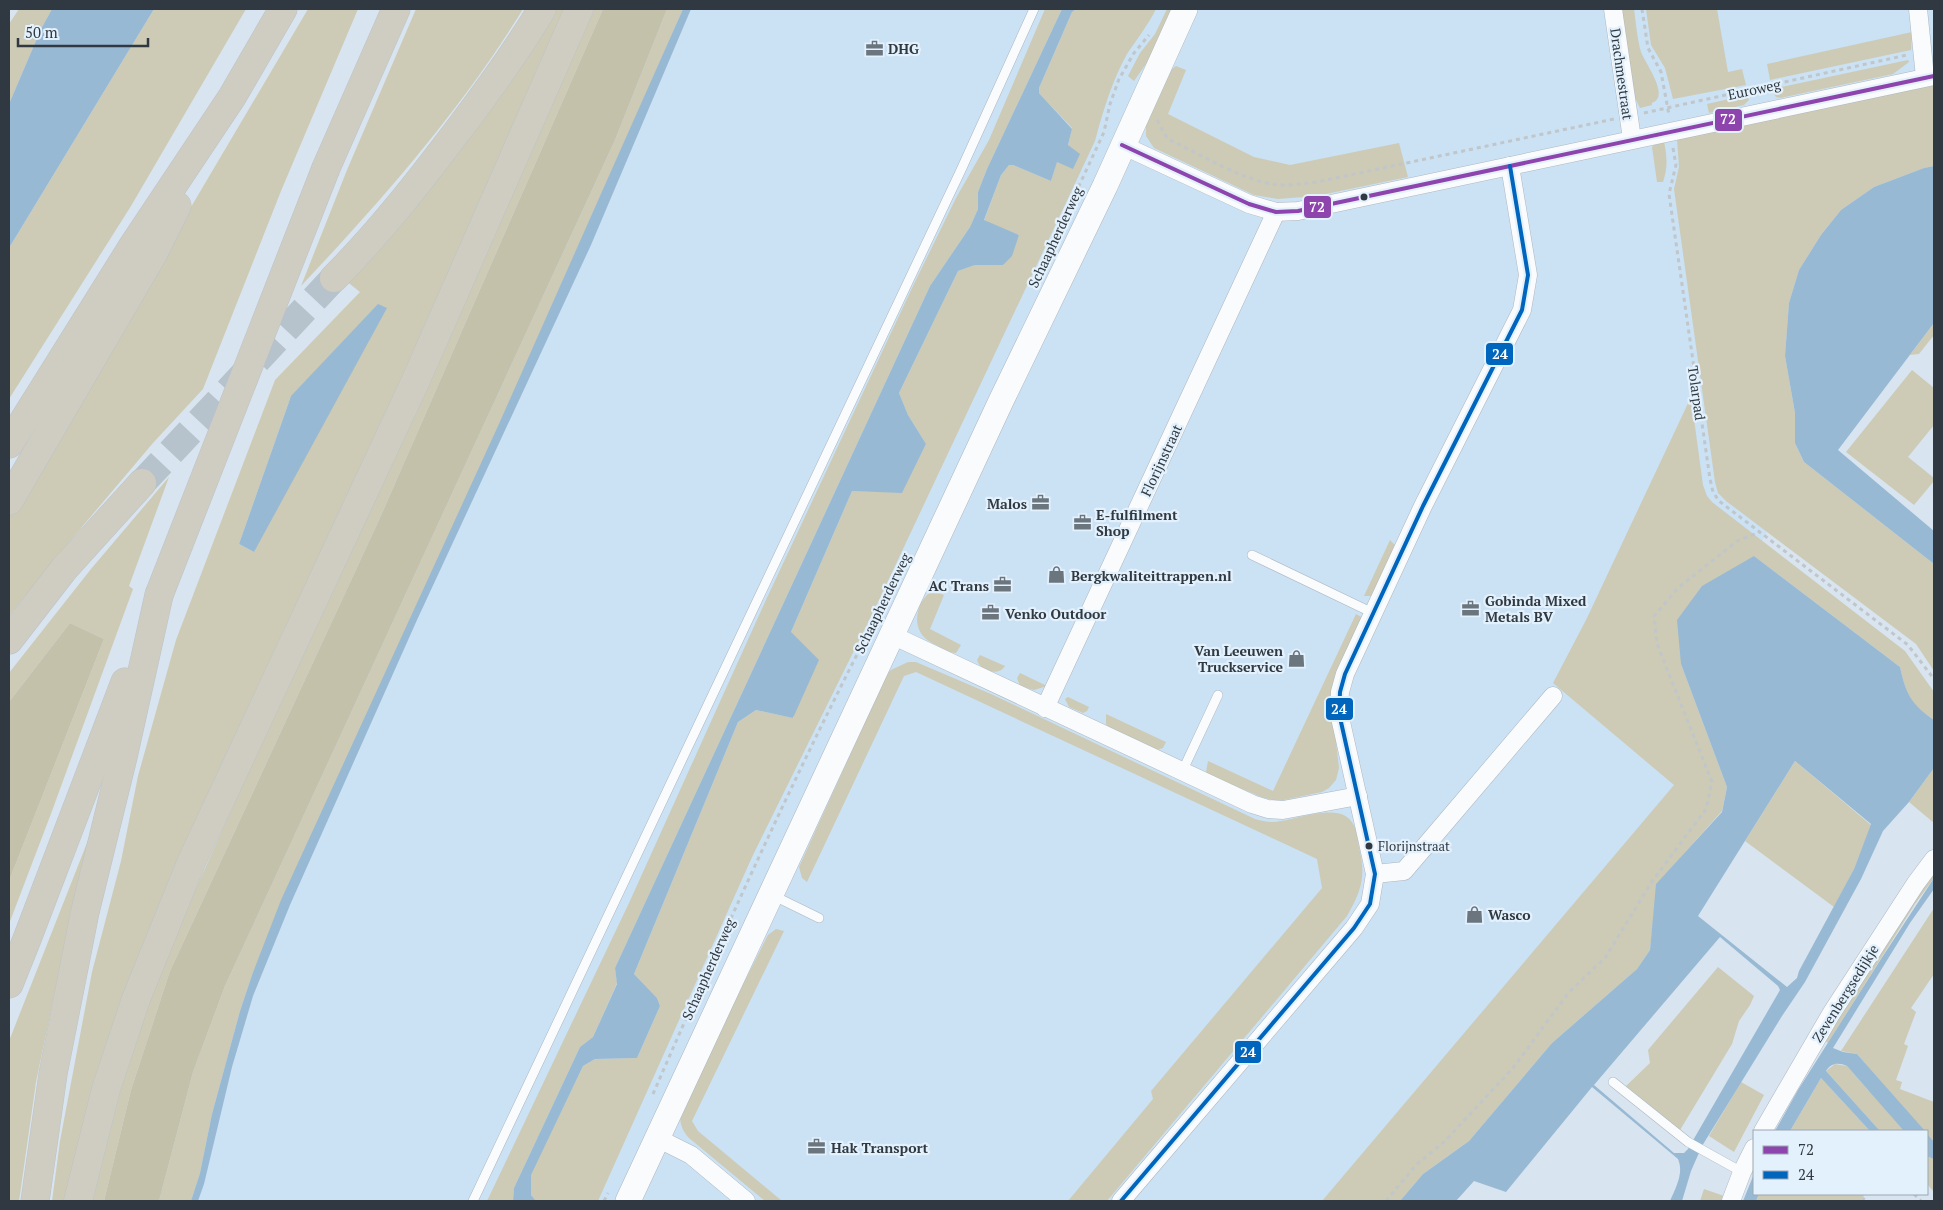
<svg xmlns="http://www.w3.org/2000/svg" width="1943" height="1210" font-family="'PT Serif',serif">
  <rect width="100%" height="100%" fill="#d8e4ef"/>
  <polygon fill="#cbe1f4" points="631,9 1934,9 1934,166 1924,168 1785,356 1804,462 1754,556 1727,787 1423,1174 1400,1201 137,1201"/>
  <g fill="#cdcbb5" fill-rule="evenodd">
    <polygon points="19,9 52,9 41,29 9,104 9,24"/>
    <polygon points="154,9 246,9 131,206 9,399 9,248"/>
    <polygon points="308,9 358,9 281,191 203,389 153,443 65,547 9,616 9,515"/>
    <path d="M416,9H523C462,109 381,201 301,286L347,170Z"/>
    <path d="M554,9H572L275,666L74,1201H52L60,1141L92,972L121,861L138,776L176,640L275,380L360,292L345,280ZM291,396L254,552L239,544Z"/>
    <polygon points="591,9 603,9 379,520 170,971 131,1090 104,1201 88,1201 135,1034 180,924"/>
    <polygon points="667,9 683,9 581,243 252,975 240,1011 212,1114 200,1173 191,1201 159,1201 193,1072 225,986 615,140"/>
    <polygon points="1045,9 1062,9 987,169 978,192 978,209 970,227 930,286 615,968 617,983 593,1037 580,1047 514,1188 513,1201 487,1201 629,903 765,602 912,288 956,198 989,140"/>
    <path d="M1076,9H1156C1148,25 1137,39 1127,54C1112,81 1103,111 1095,141L879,600L753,855L598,1201H536L531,1195L530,1175L583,1066L595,1059L637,1058L660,1006L657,998L634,974L738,722L756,710L794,718L791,632L852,491L902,492L926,444L908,415L899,393L958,271L975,265H1003L1019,235L984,221L1001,175L1009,165H1013L1051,181L1057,161L1074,168L1068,146L1072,128L1039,93V88L1072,12Z"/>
    <polygon points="1167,9 1176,9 1155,51 1134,81 1128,76 1140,53 1155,34"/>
    <path d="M1622,9H1634C1636,23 1637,38 1641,52C1645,63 1671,97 1652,103V105L1640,108L1635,98Z"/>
    <polygon points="1646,9 1717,9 1728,72 1742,69 1746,85 1673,99 1665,68 1651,45"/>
    <polygon points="1912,32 1911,50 1770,80 1767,64"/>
    <polygon points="1908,60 1909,62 1893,74 1780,98 1776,97 1772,91 1772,89"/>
    <polygon points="1176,66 1186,70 1168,114 1254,157 1290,165 1399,143 1408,177 1316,196 1278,199 1254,195 1154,148 1146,136 1146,120 1168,72"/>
    <polygon points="1934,85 1934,166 1924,168 1874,187 1841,210 1821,235 1799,270 1789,303 1785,356 1795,413 1795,443 1804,462 1934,564 1934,671 1916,644 1726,501 1718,493 1715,482 1674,189 1679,167 1677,139"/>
    <polygon points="1747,95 1749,100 1744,105 1709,113 1707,104"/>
    <path d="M1664,141C1667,157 1668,167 1663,182H1657L1652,147L1656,143Z"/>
    <polygon points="1934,323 1934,335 1919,354 1910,355"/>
    <polygon points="1912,370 1934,388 1934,425 1908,457 1934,478 1934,481 1914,505 1846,452"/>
    <path d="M1691,397L1703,485L1707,496L1712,502L1905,651L1934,692V720C1910,704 1906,694 1900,667L1754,556L1681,664L1727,787L1722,811L1657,884L1650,950L1637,969L1552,1043L1469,1141L1423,1174L1400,1201H1322L1674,785L1553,683L1586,620Z"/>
    <polygon points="169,477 129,586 133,589 52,811 9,924 9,881 104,639 70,623 9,702 9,673 91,569"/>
    <polygon points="1390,540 1396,546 1378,591 1371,596 1364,596"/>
    <path d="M933,591L944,595L930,629L961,645L956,653C949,653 944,650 938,646C934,644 928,641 925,638C911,625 917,599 933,591Z"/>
    <polygon points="1356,614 1363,618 1332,707 1339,768 1336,780 1329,788 1322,792 1279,801 1264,798 1210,776 1206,772 1208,761 1273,791"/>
    <path d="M980,655L1005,666C998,677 980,671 977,660Z"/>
    <path d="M908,662H916L991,694L1255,819C1262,821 1267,822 1274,822C1294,821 1337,802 1351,821C1357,828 1358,839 1359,847C1366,876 1362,890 1347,916L1107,1201H1068L1153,1099L1151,1091L1322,888L1317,859L916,672L904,676L807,882L802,878L799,867L887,674L891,670Z"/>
    <polygon points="1020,673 1047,686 1034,690 1020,686 1017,678"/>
    <polygon points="1068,697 1089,707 1087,711 1083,713 1069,707 1065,699"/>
    <polygon points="1106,714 1166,742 1163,748 1157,750 1108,727 1106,724"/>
    <polygon points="1795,761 1871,825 1854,869 1834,907 1745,841"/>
    <polygon points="1934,768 1934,823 1909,802"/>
    <polygon points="98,815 54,996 36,1082 19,1201 9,1201 9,1041"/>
    <polygon points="1934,868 1934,878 1915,904 1828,1043 1822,1038"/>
    <polygon points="1934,908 1934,974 1911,1008 1916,1012 1904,1044 1908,1046 1896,1080 1902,1082 1900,1089 1934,1102 1933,1105 1934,1106 1934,1192 1927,1184 1927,1131 1880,1131 1826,1071 1835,1064 1847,1066 1868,1090 1905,1109 1857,1054 1841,1051"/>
    <path d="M776,929L784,931L692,1121L698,1131L782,1201H765L689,1138C680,1129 679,1119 681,1107L768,935Z"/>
    <polygon points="1718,967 1754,996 1750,1005 1739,1021 1732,1044 1680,1130 1626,1086 1650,1063 1648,1050"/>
    <polygon points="1821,1078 1870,1131 1790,1131"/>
    <polygon points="1741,1082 1764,1095 1734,1152 1709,1136"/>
    <polygon points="1704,1189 1724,1196 1722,1201 1700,1201"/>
    <polygon points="1759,1194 1865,1194 1860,1201 1756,1201"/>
  </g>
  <g fill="#c4c1ab">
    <polygon points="603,9 667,9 615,140 225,986 193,1072 159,1201 104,1201 131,1090 170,971 379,520"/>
    <polygon points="70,623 104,639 9,881 9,702"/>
  </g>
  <g fill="#98b9d4" fill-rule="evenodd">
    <polygon points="52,9 154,9 9,248 9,104 41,29"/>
    <polygon points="683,9 691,9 591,245 417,620 290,905 253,996 232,1067 204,1184 198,1201 191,1201 200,1173 212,1114 240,1011 252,975 281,900 498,426"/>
    <polygon points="1062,9 1076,9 1072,12 1039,88 1039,93 1072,129 1068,145 1080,154 1073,169 1057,162 1051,181 1013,165 1009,165 1001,175 984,220 1019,235 1012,256 1003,265 975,265 958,271 899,393 908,415 926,444 902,493 852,491 791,632 819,660 793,718 756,710 738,722 634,974 657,998 660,1006 637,1058 595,1059 583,1066 531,1175 531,1195 536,1201 513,1201 514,1188 580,1047 593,1037 617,984 615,968 930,286 970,227 978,209 978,192 987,169"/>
    <polygon points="1934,166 1934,323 1838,450 1934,531 1934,564 1804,462 1795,443 1795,413 1785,356 1789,303 1799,270 1821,235 1841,210 1874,187 1924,168"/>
    <polygon points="378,304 387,308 254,552 239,544 291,396"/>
    <path d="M1754,556L1900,667C1906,694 1911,704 1934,720V768L1909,802L1883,831L1861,879L1805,982L1782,1016L1702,1146L1691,1171L1682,1201H1670C1676,1187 1684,1173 1678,1159L1592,1087L1506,1192L1474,1181L1456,1201H1400L1423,1174L1469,1141L1552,1043L1637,969L1650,950L1656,884L1722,812L1727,787L1681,664L1677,620L1702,586ZM1795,761L1871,824L1854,869L1799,971L1797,978L1787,987L1698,916ZM1720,937L1778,986L1780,990L1688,1149L1684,1153H1674L1594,1085Z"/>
    <path d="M1934,878V889L1910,923L1833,1048L1843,1052L1857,1054L1925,1131H1904L1847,1066C1838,1062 1831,1063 1826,1071L1880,1131H1870L1821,1078L1790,1131H1775L1798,1090L1881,959Z"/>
    <polygon points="1927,1134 1934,1142 1934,1159 1927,1156"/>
    <polygon points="1754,1174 1754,1194 1759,1194 1756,1201 1743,1201"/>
  </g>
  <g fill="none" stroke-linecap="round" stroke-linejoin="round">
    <polyline stroke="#b6c2cc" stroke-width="28" stroke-dasharray="28 14" stroke-linecap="butt" points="142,483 334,278"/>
    <defs>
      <g id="lane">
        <polyline points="1252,555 1373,613"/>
        <polyline points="1182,772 1218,695"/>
        <polyline points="772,895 819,918"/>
        <polyline points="1613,1082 1688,1142 1742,1172"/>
        <polyline points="473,1201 961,170 1034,9"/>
      </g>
      <g id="street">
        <polyline points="1613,9 1632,139"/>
        <polyline points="1918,9 1925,77"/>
        <polyline points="1122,145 1249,204 1276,212 1298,211 1934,76"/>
        <polyline points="892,635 1252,804 1268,809 1283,810 1358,796"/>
        <polyline points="1045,708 1276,212"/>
        <polyline points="1375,874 1404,871 1553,696"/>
        <polyline points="1763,1131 1831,1014 1916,883 1934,859"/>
        <polyline points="657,1138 691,1155 746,1201"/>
        <polyline points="1121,1201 1354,928 1370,904 1375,874 1339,713 1340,692 1345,674 1423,506 1522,310 1528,275 1510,166"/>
        <polyline points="1731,1201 1742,1172 1754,1148"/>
      </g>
      <polyline id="secondary" points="628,1201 1001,401 1105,186 1185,9"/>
      <g id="highway">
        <polyline points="326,168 396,9"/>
        <path d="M334,278C381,231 422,178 462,125C490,88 518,49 542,9"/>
        <polyline points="9,444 134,244 232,97 283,9"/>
        <polyline points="9,501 153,254 177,206"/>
        <polyline points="9,640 64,569 142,483"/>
        <polyline points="9,984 27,939 125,682"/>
        <polyline points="35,1201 53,1074 85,912 123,757 159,595"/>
        <polyline points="78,1201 106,1089 136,999 191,863 416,380 579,9"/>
      </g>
    </defs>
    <use href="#lane" stroke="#aeb7c0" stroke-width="10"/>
    <use href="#street" stroke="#aeb7c0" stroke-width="19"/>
    <use href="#secondary" stroke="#aeb7c0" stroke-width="26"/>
    <use href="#highway" stroke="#bcc3c8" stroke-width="29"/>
    <g stroke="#c0c6ca" stroke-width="3" stroke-dasharray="4 4" stroke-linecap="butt">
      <polyline points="1642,9 1648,48 1661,72 1669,115"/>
      <polyline points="1644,113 1907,55"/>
      <path d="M1157,120L1166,136L1172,141C1202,155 1245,182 1279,185C1291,186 1304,183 1317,182L1614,119"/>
      <polyline points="1673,148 1676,165 1669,194 1710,479 1713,492 1719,501 1908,645 1934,679"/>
      <polyline points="1065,216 1104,132 1110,104 1119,79 1134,53 1149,35"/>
      <path d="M653,1094C720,940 789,787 866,637"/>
      <polyline points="1914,1194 1921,1201"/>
      <polyline points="604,1201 608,1193"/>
      <polyline points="1386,1201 1416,1165 1445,1141 1513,1068 1569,992 1605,958 1651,883 1706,809 1712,782 1657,644 1654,616 1678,588 1737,541 1760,532"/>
      <polyline points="1862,1201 1867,1194"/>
    </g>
    <use href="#lane" stroke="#f9fbfd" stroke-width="9"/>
    <use href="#street" stroke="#f9fbfd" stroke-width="18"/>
    <use href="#secondary" stroke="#f9fbfd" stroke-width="25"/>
    <use href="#highway" stroke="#cfcdc1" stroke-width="28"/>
    <defs>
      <polyline id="highway-bridge" points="159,595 326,168"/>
    </defs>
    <use href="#highway-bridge" stroke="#bcc3c8" stroke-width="29" stroke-linecap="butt"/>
    <use href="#highway-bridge" stroke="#cfcdc1" stroke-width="28"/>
    <defs>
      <polyline id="bus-1" points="1122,145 1249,204 1276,212 1298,211 1934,76"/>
      <polyline id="bus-2" points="1121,1201 1354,928 1370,904 1375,874 1339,713 1340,692 1345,674 1423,506 1522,310 1528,275 1510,166"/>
    </defs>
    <use href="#bus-1" stroke="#e3f1fd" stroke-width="8"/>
    <use href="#bus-2" stroke="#e3f1fd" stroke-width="8"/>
    <use href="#bus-1" stroke="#8e44ad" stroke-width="4"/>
    <use href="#bus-2" stroke="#0065bd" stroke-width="4"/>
  </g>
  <defs>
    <symbol id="office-bare" viewBox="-9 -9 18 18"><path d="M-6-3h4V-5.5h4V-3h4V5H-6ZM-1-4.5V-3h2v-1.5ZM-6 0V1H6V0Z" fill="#6b757e" stroke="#e3f1fd" stroke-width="2.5" paint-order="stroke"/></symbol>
    <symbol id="shop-bare" viewBox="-9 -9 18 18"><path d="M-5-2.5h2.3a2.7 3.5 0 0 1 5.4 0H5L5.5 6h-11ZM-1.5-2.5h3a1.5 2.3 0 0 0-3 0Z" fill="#6b757e" stroke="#e3f1fd" stroke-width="2.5" paint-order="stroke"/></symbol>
  </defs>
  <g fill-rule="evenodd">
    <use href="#office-bare" x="862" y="36" width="25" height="25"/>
    <use href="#office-bare" x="1028" y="490" width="25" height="25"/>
    <use href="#office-bare" x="1070" y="510" width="25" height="25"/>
    <use href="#shop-bare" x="1044" y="562" width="25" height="25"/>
    <use href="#office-bare" x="990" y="572" width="25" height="25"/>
    <use href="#office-bare" x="1458" y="596" width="25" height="25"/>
    <use href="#office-bare" x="978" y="600" width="25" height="25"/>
    <use href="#shop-bare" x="1284" y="646" width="25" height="25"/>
    <use href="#shop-bare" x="1462" y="902" width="25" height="25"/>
    <use href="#office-bare" x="804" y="1134" width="25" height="25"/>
  </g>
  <g fill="#303941" stroke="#e3f1fd" stroke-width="2">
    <circle cx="1364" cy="197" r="4.5"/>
    <circle cx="1369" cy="846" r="4.5"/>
  </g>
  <g text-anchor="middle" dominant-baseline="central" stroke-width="4.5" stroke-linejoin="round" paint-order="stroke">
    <g font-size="13" fill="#303941" stroke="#e3f1fd" text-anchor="start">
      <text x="1378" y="846">Florijnstraat</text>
    </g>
    <g font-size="14" font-weight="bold" fill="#303941" stroke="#e3f1fd" text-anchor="start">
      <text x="888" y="48">DHG</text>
      <text x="1027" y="503" text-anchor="end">Malos</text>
      <text x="1096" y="514">E-fulfilment<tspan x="1096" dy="16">Shop</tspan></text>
      <text x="1071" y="575">Bergkwaliteittrappen.nl</text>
      <text x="989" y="585" text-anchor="end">AC Trans</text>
      <text x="1485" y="600">Gobinda Mixed<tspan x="1485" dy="16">Metals BV</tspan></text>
      <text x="1005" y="613">Venko Outdoor</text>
      <text x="1283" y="650" text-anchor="end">Van Leeuwen<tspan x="1283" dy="16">Truckservice</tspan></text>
      <text x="1488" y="914">Wasco</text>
      <text x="831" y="1147">Hak Transport</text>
    </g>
    <g font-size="14" fill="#303941" stroke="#e3f1fd">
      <text transform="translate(1622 74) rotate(82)">Drachmestraat</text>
      <text transform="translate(1754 89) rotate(-12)">Euroweg</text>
      <text transform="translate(1055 237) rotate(-65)">Schaapherderweg</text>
      <text transform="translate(1697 393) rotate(82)">Tolarpad</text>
      <text transform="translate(1161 460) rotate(-65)">Florijnstraat</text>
      <text transform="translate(882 603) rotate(-64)">Schaapherderweg</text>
      <text transform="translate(708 969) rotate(-66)">Schaapherderweg</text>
      <text transform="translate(1845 993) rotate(-58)">Zevenbergsedijkje</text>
    </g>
  </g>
  <g stroke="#e3f1fd" stroke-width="2">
    <rect x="1714" y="108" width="29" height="24" rx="5" fill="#8e44ad"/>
    <rect x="1303" y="195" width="29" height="24" rx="5" fill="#8e44ad"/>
    <rect x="1485" y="342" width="29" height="24" rx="5" fill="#0065bd"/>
    <rect x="1325" y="697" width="29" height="24" rx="5" fill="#0065bd"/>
    <rect x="1234" y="1040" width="28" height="24" rx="5" fill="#0065bd"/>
  </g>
  <g font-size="14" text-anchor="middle" font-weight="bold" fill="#fff">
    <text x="1728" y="124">72</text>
    <text x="1317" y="212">72</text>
    <text x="1500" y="359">24</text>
    <text x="1339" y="714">24</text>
    <text x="1248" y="1057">24</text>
  </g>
  <rect width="1943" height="1210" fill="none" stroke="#303941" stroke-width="20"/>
  <rect x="1753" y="1130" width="175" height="65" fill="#e3f1fd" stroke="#9ba7b2"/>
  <rect x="1763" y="1146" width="25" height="8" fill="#8e44ad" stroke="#9ba7b2"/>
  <text x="1798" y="1155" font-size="15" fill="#303941">72</text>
  <rect x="1763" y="1171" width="25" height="8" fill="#0065bd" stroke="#9ba7b2"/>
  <text x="1798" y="1180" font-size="15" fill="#303941">24</text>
  <path d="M18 38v8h130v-8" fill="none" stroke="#303941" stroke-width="2.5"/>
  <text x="25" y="38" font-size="15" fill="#303941" stroke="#e3f1fd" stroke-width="4" paint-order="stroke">50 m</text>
</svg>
